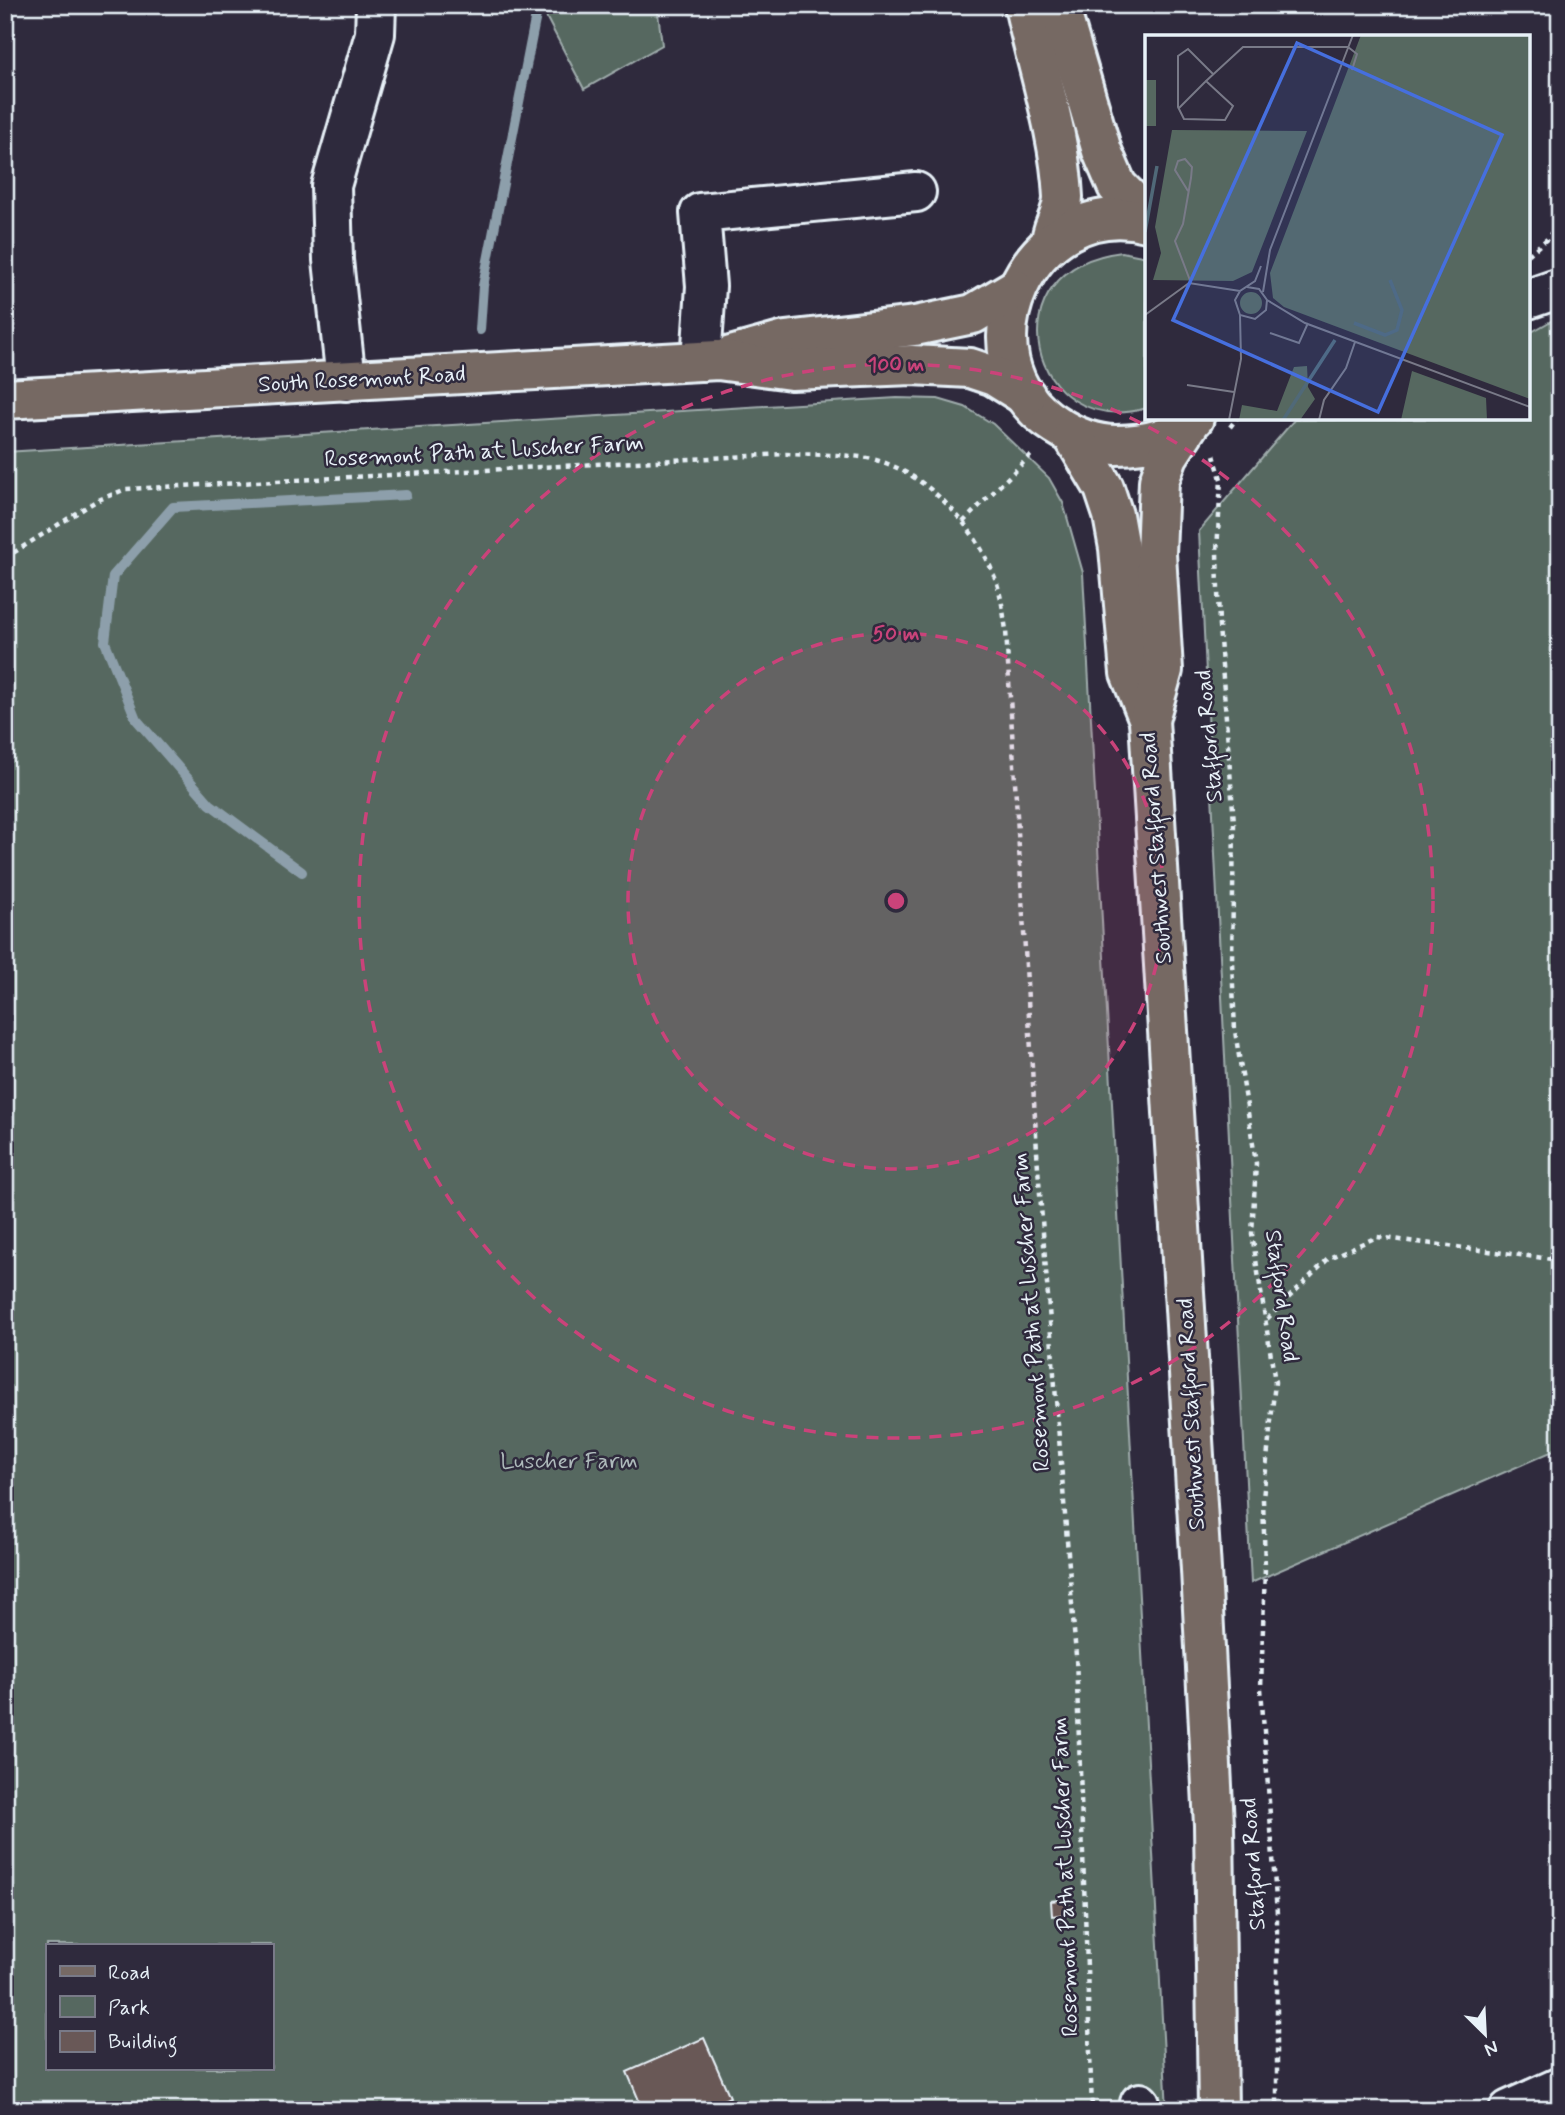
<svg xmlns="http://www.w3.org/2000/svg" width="1565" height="2115" font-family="Mynerve,sans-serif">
  <rect width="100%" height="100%" fill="#2f2a3d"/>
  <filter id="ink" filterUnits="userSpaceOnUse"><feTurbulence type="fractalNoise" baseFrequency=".0143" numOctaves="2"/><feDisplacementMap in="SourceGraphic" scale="14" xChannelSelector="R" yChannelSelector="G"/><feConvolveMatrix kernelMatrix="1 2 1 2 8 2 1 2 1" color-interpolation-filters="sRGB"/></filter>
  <g filter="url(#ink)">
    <g fill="#566860" stroke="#9facac" stroke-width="2" fill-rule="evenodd">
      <polygon points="540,5 657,5 662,45 584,89"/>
      <path d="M1122,252L1147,257V408C1029,442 987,268 1122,252Z"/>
      <polygon points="1560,316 1560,1448 1251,1583 1199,531 1294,420 1528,418 1528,334"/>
      <path d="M897,398L938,399L965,407L993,424L1049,478L1063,503L1083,573L1167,2110H5V452ZM47,1945H271V2068H47Z"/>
    </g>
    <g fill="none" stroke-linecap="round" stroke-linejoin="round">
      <g stroke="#8d9fab" stroke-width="10">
        <polyline points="480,330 483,286 538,5"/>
        <polyline points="302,872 210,804 136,719 105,642 113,576 173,507 406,495"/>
      </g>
    </g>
    <g fill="#695857" stroke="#e8f1f8" stroke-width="2">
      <polygon points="1067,1899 1068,1914 1052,1916 1051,1901"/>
      <polygon points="704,2038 730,2097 701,2110 643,2110 627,2072"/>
    </g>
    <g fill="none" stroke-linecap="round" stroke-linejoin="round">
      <defs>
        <g id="minor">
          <polyline points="1528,299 1560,288"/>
          <polyline points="701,361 706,286 700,213 916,192"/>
          <polyline points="346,381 333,260 331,186 375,34 376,5"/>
          <polyline points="1140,2103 1141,2110"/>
          <polyline points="1509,2110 1560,2087"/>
        </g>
        <g id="major">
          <path d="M1024,5C1037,67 1060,133 1063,197C1063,215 1051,227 1051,243"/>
          <polyline points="1059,5 1102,151 1117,186 1147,216"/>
          <path d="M1147,222C1029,191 952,360 1056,425C1073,436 1094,445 1116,445C1143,445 1174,439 1194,418"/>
          <polyline points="731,356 785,341 915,326 973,314 1015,289"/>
          <polyline points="5,399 718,360 791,370 912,365 970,368 994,376 1026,396"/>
          <polyline points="1073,436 1104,488 1113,515 1119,548 1130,673 1149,720 1201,1570 1214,1825 1218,2110"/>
          <polyline points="1149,720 1163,670 1156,554 1159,481 1168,456 1189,424"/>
        </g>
      </defs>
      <use href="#minor" stroke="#e8f1f8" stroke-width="44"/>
      <use href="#major" stroke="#e8f1f8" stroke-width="44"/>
      <g stroke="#e8f1f8" stroke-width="4.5" stroke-dasharray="5 5" stroke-linecap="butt">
        <polyline points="1528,255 1547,239 1560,221"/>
        <polyline points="1230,427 1237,418"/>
        <polyline points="1214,455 1221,479 1217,552 1219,626 1234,823 1232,962 1235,1031 1256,1163 1252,1234 1275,1382 1263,1499 1265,1568 1261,1688 1277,1914 1277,2110"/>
        <polyline points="963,522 1032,454"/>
        <path d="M5,558L96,501L126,489L786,454C811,455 837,454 861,457C918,464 973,522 993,573C1001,591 1003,611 1006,630L1038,1168L1076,1656L1092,2110"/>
        <polyline points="1267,1319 1329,1258 1377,1237 1560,1260"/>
      </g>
      <use href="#minor" stroke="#2f2a3d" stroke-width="38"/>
      <use href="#major" stroke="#766964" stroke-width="38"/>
    </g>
  </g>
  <circle cx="896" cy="901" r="268" fill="#ca437a" fill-opacity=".12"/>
  <g fill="none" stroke="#ca437a" stroke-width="3.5" stroke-dasharray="12 9">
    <circle cx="896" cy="901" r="268"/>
    <circle cx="896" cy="901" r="537"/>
  </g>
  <g text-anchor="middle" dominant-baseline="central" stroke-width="5" stroke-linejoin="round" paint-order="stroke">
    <g font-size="23" fill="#e8f1f8" stroke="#2f2a3d">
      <text transform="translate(362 380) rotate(-3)">South Rosemont Road</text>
      <text transform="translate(484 452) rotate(-3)">Rosemont Path at Luscher Farm</text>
      <text transform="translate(1210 736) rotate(-95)">Stafford Road</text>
      <text transform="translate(1157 848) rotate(-94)">Southwest Stafford Road</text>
      <text transform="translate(1281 1296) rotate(82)">Stafford Road</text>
      <text transform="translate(1032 1312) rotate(-94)">Rosemont Path at Luscher Farm</text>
      <text transform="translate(1192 1414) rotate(-93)">Southwest Stafford Road</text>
      <text transform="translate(1254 1864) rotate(-94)">Stafford Road</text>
      <text transform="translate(1066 1877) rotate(-92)">Rosemont Path at Luscher Farm</text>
    </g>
    <g font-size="23" fill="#aebabb" stroke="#2f2a3d">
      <text x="569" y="1462">Luscher Farm</text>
    </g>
  </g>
  <g transform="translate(1145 35)">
    <rect width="385" height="385" fill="#2f2a3d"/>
    <path d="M216,0H385V364L139,272L128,263L125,238ZM0,45H11V91H0ZM27,95L162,96L107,237L88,246L8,245L16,218L10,192ZM95 268a11 11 0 1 1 22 0a11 11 0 1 1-22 0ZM162,331L163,352L170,364L155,385H94L97,370L132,376L149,332ZM267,336L341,363L342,385H256Z" fill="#566860"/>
    <path fill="none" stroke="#506978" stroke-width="3.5" d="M0,197L12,131M209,288L240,300L252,295L257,275L245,245M138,385L190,305"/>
    <path fill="none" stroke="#797a88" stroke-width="2" d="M68,39L43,14L33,21V72L39,84L80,85L88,71L61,46L98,12H203L212,19L207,35M33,74L61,46M43,156L30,135L33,126L40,124L47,132L46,143L38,189L30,206L46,248M102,252L114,254L122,265L121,275L110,284L95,280L90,265L95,256L110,246L116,231M118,257L125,215L208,0M122,265L160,288L385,372M0,280L44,248L95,256M125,298L154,308L163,288M42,350L89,357M84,385L96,324L95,280M174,385L179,365L201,333L210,307"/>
    <path fill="#466fde" fill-opacity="0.15" stroke="#466fde" stroke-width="3.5" d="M152,8L357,100L233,377L28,285Z"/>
    <rect width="385" height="385" fill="none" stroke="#e8f1f8" stroke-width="3.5"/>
  </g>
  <circle cx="896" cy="901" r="10" fill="#ca437a" stroke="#2f2a3d" stroke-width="3.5"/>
  <g font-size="21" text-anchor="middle" font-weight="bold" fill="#ca437a" stroke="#2f2a3d" stroke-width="5" stroke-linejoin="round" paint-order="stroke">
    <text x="896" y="371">100 m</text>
    <text x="896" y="640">50 m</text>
  </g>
  <rect width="1565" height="2115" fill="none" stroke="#2f2a3d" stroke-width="28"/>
  <rect x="14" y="14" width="1537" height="2087" fill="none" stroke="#e8f1f8" stroke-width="2.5" filter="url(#ink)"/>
  <rect x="46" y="1944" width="228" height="126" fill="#2f2a3d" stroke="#797a88" stroke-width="2"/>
  <rect x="60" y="1966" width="35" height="10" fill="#766964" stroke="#797a88" stroke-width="2"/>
  <text x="108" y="1979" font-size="21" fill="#e8f1f8">Road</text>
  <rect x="60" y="1996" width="35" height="21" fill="#566860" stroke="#797a88" stroke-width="2"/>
  <text x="108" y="2014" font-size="21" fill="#e8f1f8">Park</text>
  <rect x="60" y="2031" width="35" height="21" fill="#695857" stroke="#797a88" stroke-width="2"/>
  <text x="108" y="2048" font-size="21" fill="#e8f1f8">Building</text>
  <g transform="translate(1485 2034) rotate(156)" stroke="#2f2a3d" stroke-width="5" paint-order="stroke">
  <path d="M0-5L12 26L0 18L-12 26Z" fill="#e8f1f8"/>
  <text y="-10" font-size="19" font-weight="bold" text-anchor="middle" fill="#e8f1f8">N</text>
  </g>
</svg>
